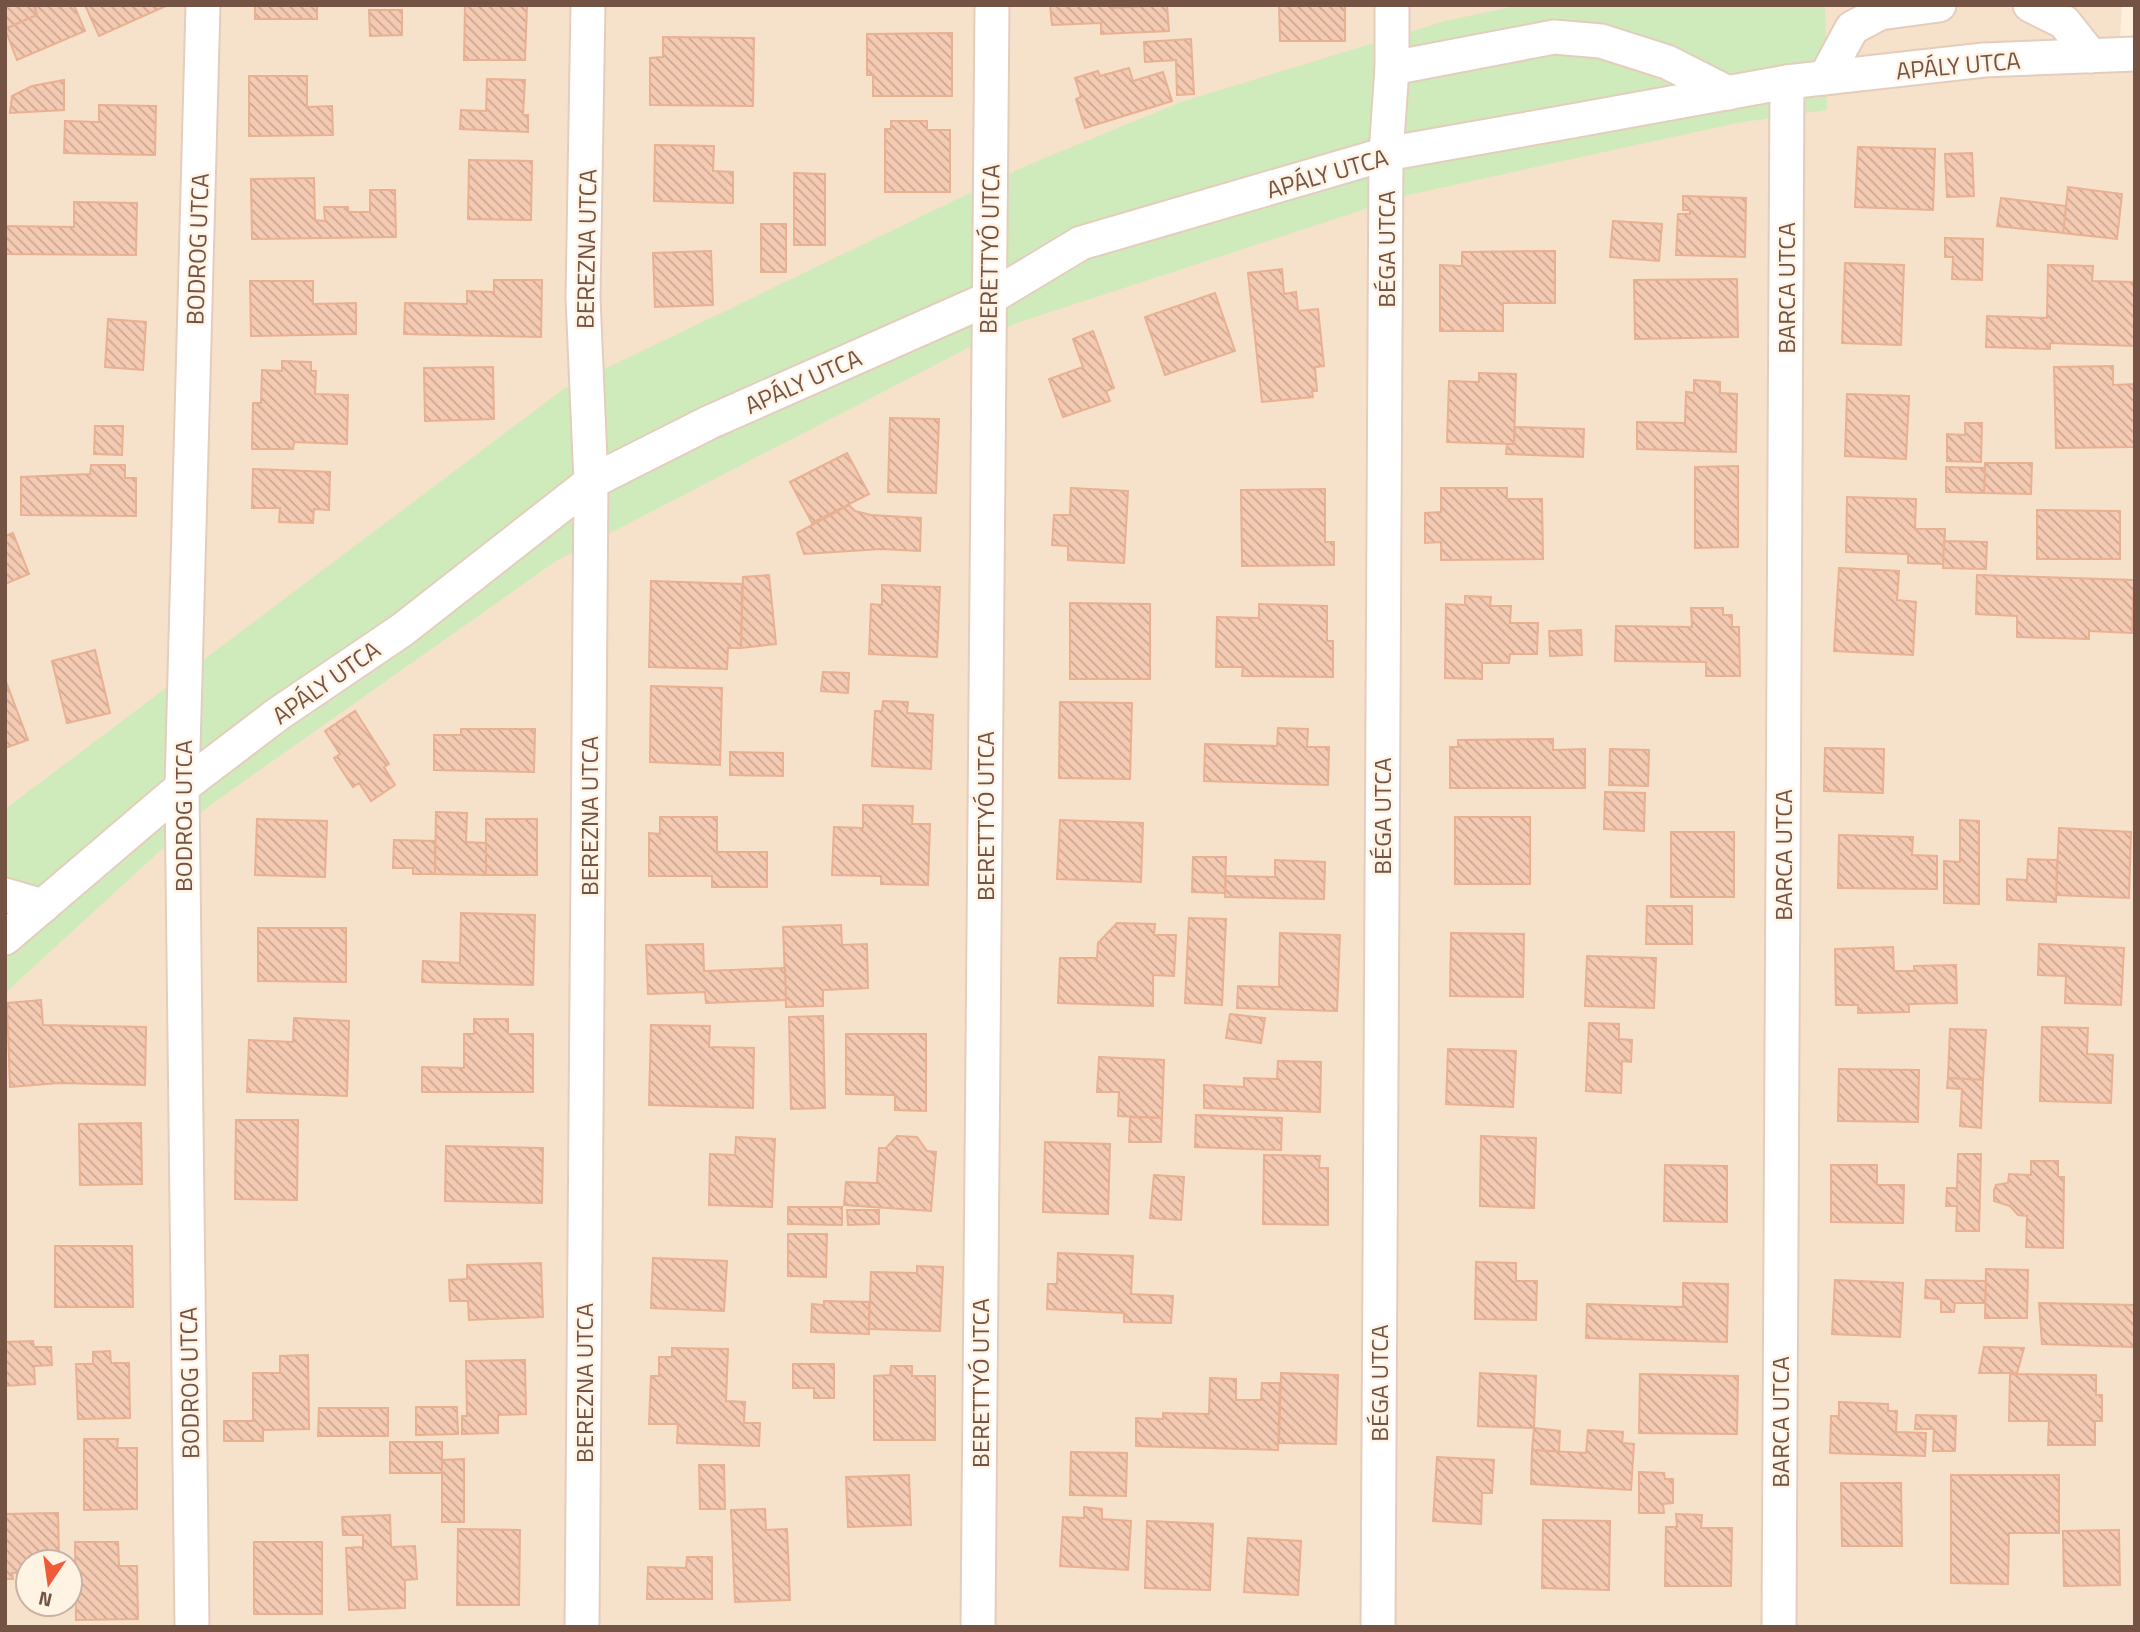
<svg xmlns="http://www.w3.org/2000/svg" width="2140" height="1632" font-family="'Titillium Web',sans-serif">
  <defs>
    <pattern id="building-back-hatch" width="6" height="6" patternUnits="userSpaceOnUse" patternTransform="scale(1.75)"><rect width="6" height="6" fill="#f5cab2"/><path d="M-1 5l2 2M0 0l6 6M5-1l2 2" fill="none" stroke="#cba792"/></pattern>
  </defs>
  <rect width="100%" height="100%" fill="#fef0dc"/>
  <path fill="#f6e1cb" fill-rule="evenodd" d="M5,5H2122L2119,54H2135V1627H5ZM28,1562H70V1604H28Z"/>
  <polygon fill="#d0ebbb" points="1521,5 1825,5 1827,110 1737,123 1408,195 1014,324 556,561 209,806 5,993 5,809 565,388 1028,165 1181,102 1445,21"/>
  <g fill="url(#building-back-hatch)" stroke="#e9b092" stroke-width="2">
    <polygon points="5,5 33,5 37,15 5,29"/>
    <polygon points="35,5 74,5 85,31 17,60 5,29 37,15"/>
    <polygon points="85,5 165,5 166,6 99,36"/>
    <rect x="255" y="5" width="62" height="14"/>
    <polygon points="465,5 527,5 525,60 464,60"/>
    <polygon points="1050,5 1112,5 1112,8 1167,5 1169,31 1101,34 1101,23 1052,25"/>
    <polygon points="1279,5 1345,5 1345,41 1280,41"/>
    <polygon points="369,10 402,10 402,35 370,36"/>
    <polygon points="952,33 952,96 873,96 873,75 867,75 867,34"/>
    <polygon points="663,37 754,38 753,106 650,105 650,58 663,57"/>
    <polygon points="1191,39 1194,94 1177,95 1176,60 1145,62 1144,42"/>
    <polygon points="1129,68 1133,81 1163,72 1172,101 1085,128 1076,99 1081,97 1075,78 1098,71 1100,76"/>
    <polygon points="249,76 307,76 307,107 332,106 333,135 249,136"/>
    <polygon points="487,79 525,80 523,115 528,115 528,132 460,129 461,110 486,111"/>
    <polygon points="64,80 64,110 10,113 12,96 32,86"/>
    <polygon points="99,105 156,106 155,155 64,153 65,121 99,122"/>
    <polygon points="891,121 927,121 927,130 950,130 950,192 885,192 885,129 891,129"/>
    <polygon points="655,145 714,146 713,171 733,172 733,203 654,201"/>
    <polygon points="1858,147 1935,149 1933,210 1855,207"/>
    <polygon points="1972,153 1974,196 1947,197 1945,154"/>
    <polygon points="469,160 532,161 531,220 468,219"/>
    <polygon points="794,173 825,174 825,245 794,245"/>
    <polygon points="314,178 315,220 325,221 324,207 348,207 348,212 370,212 370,190 395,190 396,237 252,239 251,179"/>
    <polygon points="2068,187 2122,194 2117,239 2063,233"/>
    <polygon points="1683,196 1746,198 1745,257 1676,255 1678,214 1690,214 1690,210 1683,210"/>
    <polygon points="2001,198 2066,206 2063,233 1997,226"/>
    <polygon points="74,202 137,203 136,255 5,254 5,226 74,227"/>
    <polygon points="1613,221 1662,224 1659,261 1610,257"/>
    <rect x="761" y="224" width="25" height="48"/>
    <polygon points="1945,238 1983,239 1982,280 1952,279 1953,257 1945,257"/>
    <polygon points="711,251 713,305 655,307 653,253"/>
    <polygon points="1555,251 1555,303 1503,303 1503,331 1440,331 1440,265 1462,266 1462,252"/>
    <polygon points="1845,263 1904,265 1901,345 1842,343"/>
    <polygon points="2048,265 2093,266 2092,281 2135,282 2135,346 2050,343 2050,349 1986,347 1987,316 2047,318"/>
    <polygon points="1282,269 1284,294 1296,292 1298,311 1318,309 1324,366 1315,367 1317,391 1312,391 1313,397 1262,402 1248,273"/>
    <polygon points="1737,279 1738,337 1635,339 1634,280"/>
    <polygon points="494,280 542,280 541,337 404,334 405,303 467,304 467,291 494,292"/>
    <polygon points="250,281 313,281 313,304 356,303 356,334 251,336"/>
    <polygon points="1215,293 1235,351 1165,375 1145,317"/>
    <polygon points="108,319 146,322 143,370 105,367"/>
    <polygon points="1093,331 1114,388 1106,391 1110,401 1063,417 1049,379 1083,367 1073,339"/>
    <polygon points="282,361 311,362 311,371 316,371 315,394 348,395 347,444 294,442 293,449 252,449 253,403 261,403 262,370 282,371"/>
    <polygon points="2113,366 2113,385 2135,384 2135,447 2056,448 2054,367"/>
    <polygon points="493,367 494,419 425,421 424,368"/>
    <polygon points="1479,373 1516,374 1514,444 1447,442 1449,381 1479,382"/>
    <polygon points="1694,380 1720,382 1720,393 1737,394 1736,452 1637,449 1637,422 1685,423 1686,392 1694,393"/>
    <polygon points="1847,394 1909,396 1906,459 1845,456"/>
    <polygon points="890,418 939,419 936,493 888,492"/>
    <polygon points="1965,423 1982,423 1981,462 1947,461 1947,434 1965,435"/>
    <polygon points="95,426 123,426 122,455 94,454"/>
    <polygon points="1515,427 1584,429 1583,457 1506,454 1507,444 1514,444"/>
    <polygon points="847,453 869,494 812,523 790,482"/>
    <polygon points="1985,463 2032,463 2031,494 1984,493"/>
    <polygon points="91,465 125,465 125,478 136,478 136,516 21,515 21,477 90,474"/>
    <polygon points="1738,466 1738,547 1695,548 1695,467"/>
    <polygon points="1946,467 1985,468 1984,493 1946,492"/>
    <polygon points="253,469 330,472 329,510 314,509 313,523 279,522 280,508 252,508"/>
    <polygon points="1071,488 1128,491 1124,563 1068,560 1068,546 1052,545 1054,515 1070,515"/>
    <polygon points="1441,488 1507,488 1507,499 1542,499 1543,559 1441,560 1441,542 1425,543 1425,513 1441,512"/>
    <polygon points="1325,489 1325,542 1334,542 1334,565 1242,566 1241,490"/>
    <polygon points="1847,497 1916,499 1915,529 1945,529 1944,564 1908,563 1908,554 1846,552"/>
    <polygon points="849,505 855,511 871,515 921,518 920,551 881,549 804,554 797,533"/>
    <polygon points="2037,510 2120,511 2120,559 2037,559"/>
    <polygon points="13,533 29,574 5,584 5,536"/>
    <polygon points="1944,541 1987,542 1986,569 1943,568"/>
    <polygon points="1839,568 1899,571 1897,600 1916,602 1913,655 1834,651"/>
    <polygon points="769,575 776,644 741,648 743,577"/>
    <polygon points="1977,575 2134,580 2132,633 2089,631 2089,639 2017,637 2017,616 1976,614"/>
    <polygon points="651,581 742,584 741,648 728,648 727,669 649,667"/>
    <polygon points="882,585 940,587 937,657 869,654 871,604 882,605"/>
    <polygon points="1465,596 1491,597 1490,606 1511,606 1510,623 1538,623 1537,654 1510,654 1509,663 1482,663 1482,679 1445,678 1446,604 1465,605"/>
    <polygon points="1070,603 1150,604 1150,679 1070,679"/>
    <polygon points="1259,604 1327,606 1327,641 1333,641 1333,677 1242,676 1243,667 1216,667 1217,617 1259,618"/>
    <polygon points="1691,608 1723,608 1723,615 1732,615 1732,627 1739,627 1740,676 1706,676 1706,662 1615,661 1616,626 1692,627"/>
    <polygon points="1581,630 1582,655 1550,656 1549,631"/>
    <polygon points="95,650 110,713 67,723 52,661"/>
    <polygon points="823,672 849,673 848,693 821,691"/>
    <polygon points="5,679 28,740 5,748"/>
    <polygon points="651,686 722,688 720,765 650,762"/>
    <polygon points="883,701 908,702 907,713 933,715 931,769 872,766 875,711 882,711"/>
    <polygon points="1060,702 1132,703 1130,779 1059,778"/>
    <polygon points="355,711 389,764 384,767 395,785 371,801 359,783 353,787 334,758 340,754 325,731"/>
    <polygon points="1278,728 1308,729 1307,747 1329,747 1328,785 1204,781 1205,744 1277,746"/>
    <polygon points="461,729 535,729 534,772 434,770 434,735 461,735"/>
    <polygon points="1553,739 1553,750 1585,749 1585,788 1450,788 1450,747 1458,747 1458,740"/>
    <polygon points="1825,748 1884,749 1883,793 1824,791"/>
    <polygon points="1610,749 1649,750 1648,786 1609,785"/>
    <polygon points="730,752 783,753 783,776 730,775"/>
    <polygon points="1605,792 1645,793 1644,831 1604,829"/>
    <polygon points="863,805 913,806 912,824 930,824 928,885 881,884 881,876 832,875 834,827 863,828"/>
    <polygon points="436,812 467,813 466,842 486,843 486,875 435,874"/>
    <polygon points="660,817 717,817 717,852 767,852 767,887 712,887 712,876 649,876 649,833 660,834"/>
    <rect x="1455" y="817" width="75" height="67"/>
    <polygon points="257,819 327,821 325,877 255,875"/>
    <rect x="486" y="819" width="51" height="56"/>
    <polygon points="1060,820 1143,823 1141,882 1057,879"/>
    <polygon points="1960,820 1979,821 1979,904 1944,903 1944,861 1960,862"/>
    <polygon points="2059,828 2131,832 2129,898 2056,895"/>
    <rect x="1671" y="832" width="63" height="65"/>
    <polygon points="1839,835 1913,837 1912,855 1937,856 1937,889 1838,888"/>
    <polygon points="394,840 435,841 435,874 413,874 413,868 393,868"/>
    <polygon points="1193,857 1226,857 1225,893 1192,892"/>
    <polygon points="2028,859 2057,860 2056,902 2007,900 2007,879 2027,880"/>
    <polygon points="1275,860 1325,862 1324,899 1225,897 1226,876 1275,877"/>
    <polygon points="1647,906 1692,906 1692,944 1646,944"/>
    <polygon points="461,913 535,915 533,985 422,982 423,961 460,963"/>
    <polygon points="1189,918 1226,919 1222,1005 1185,1003"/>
    <polygon points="1117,923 1155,924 1154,935 1176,935 1174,976 1153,975 1153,1006 1058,1003 1060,958 1097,958 1098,943"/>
    <polygon points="841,925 842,945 867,944 868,988 823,990 823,1006 786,1007 783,927"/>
    <polygon points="258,928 346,928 346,982 258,981"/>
    <polygon points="1280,933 1340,935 1337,1011 1237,1008 1238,986 1279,987"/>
    <polygon points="1451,933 1524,934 1523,997 1450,996"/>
    <polygon points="703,944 704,971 785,968 786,1000 706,1003 705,992 648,994 646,945"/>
    <polygon points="2039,944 2124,948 2121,1005 2065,1003 2066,976 2038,975"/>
    <polygon points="1893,947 1894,971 1914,971 1914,966 1956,965 1957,1003 1909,1004 1909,1012 1858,1013 1858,1005 1836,1005 1835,949"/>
    <polygon points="1587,956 1656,958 1654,1008 1585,1006"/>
    <polygon points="41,1000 43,1025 146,1027 145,1085 59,1083 10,1087 7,1003"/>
    <polygon points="1230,1014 1265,1018 1261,1043 1226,1038"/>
    <polygon points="823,1016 825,1108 791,1109 789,1017"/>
    <polygon points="294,1018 349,1021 347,1096 247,1092 249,1040 293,1042"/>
    <polygon points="474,1019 508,1019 508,1034 533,1034 533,1092 422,1092 422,1067 464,1068 464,1034 474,1034"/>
    <polygon points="1589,1023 1619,1024 1619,1039 1632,1040 1631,1062 1622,1061 1621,1093 1586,1091"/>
    <polygon points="651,1025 710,1026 709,1047 754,1048 753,1108 649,1105"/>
    <polygon points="2042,1027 2088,1028 2087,1054 2113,1055 2111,1103 2040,1101"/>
    <polygon points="1950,1029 1986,1030 1983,1080 1948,1078"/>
    <polygon points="846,1034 926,1034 926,1111 895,1110 895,1095 846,1094"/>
    <polygon points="1448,1049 1516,1051 1513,1107 1446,1104"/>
    <polygon points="1099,1057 1164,1060 1162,1118 1118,1116 1119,1092 1097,1092"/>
    <polygon points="1278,1061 1321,1062 1320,1112 1204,1108 1204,1085 1244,1087 1244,1078 1277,1079"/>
    <polygon points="1839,1069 1919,1070 1918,1122 1838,1121"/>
    <polygon points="1948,1078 1983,1080 1981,1128 1960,1126 1962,1089 1947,1088"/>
    <polygon points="1196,1115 1282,1118 1281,1150 1195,1147"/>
    <polygon points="1130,1117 1162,1118 1161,1142 1129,1142"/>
    <polygon points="236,1120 298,1120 297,1200 235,1199"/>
    <polygon points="141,1123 142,1184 80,1185 79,1124"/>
    <polygon points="897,1136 917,1137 927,1151 936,1152 931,1211 844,1205 846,1182 877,1183 879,1148 886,1148"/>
    <polygon points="1481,1136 1536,1138 1534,1208 1480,1206"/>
    <polygon points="736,1137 775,1139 772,1207 709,1205 710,1154 735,1155"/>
    <polygon points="1045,1142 1110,1144 1108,1214 1043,1212"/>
    <polygon points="446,1146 543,1148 542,1203 445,1201"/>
    <polygon points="1958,1154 1981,1154 1979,1231 1956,1231 1957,1206 1946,1206 1947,1188 1957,1188"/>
    <polygon points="1264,1155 1320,1156 1319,1168 1328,1168 1328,1225 1263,1224"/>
    <polygon points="2031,1161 2058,1161 2058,1177 2064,1177 2063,1248 2026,1247 2027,1216 2018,1215 2010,1206 1994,1201 1994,1190 1996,1185 2008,1183 2009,1174 2031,1175"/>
    <polygon points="1665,1165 1727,1166 1727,1222 1664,1221"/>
    <polygon points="1831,1165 1877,1165 1877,1185 1904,1185 1903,1223 1831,1222"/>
    <polygon points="1154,1175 1184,1177 1181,1220 1150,1218"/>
    <polygon points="788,1207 842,1207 842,1225 788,1224"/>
    <polygon points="847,1210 879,1210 879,1224 848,1225"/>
    <polygon points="788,1234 827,1234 826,1277 788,1276"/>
    <polygon points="55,1246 132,1246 133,1307 55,1307"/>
    <polygon points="1058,1253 1133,1256 1131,1294 1173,1296 1171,1323 1124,1322 1124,1313 1047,1309 1048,1284 1057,1284"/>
    <polygon points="653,1258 727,1261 724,1311 651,1308"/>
    <polygon points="1476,1262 1516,1263 1516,1281 1537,1281 1536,1320 1475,1319"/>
    <polygon points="541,1263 543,1317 469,1320 468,1301 450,1301 449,1280 467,1279 467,1265"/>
    <polygon points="917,1266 943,1267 940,1331 869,1329 871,1272 917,1273"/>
    <polygon points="1986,1269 2028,1270 2027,1318 1985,1318"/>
    <polygon points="1835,1280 1903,1283 1900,1337 1832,1334"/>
    <polygon points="1926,1280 1986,1281 1985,1303 1955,1303 1954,1312 1941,1312 1941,1299 1925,1298"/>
    <polygon points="1683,1283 1728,1284 1727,1342 1586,1338 1587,1304 1683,1307"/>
    <polygon points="824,1301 869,1302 869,1334 811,1332 812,1304 824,1305"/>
    <polygon points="2039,1303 2135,1305 2135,1347 2042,1344"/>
    <polygon points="33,1341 34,1347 51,1347 52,1365 34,1366 35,1384 5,1386 5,1342"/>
    <polygon points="1984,1347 2024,1348 2017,1373 1979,1373"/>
    <polygon points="672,1348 728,1349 726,1401 745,1402 744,1423 760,1423 759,1446 677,1443 678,1424 649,1424 651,1376 659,1376 659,1357 672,1357"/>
    <polygon points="110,1351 111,1363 129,1363 130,1418 78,1419 76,1364 93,1364 93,1352"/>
    <polygon points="308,1355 309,1429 263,1430 263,1441 224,1441 224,1421 253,1421 253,1373 280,1373 280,1356"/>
    <polygon points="525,1360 526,1414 498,1415 498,1433 462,1434 462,1416 467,1416 466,1361"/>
    <polygon points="793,1364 834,1364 834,1398 814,1398 814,1388 793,1388"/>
    <polygon points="891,1366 912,1366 912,1376 935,1376 935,1440 874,1440 874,1376 890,1375"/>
    <polygon points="1281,1373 1338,1375 1336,1444 1279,1443"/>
    <polygon points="1480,1373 1536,1376 1534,1428 1478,1426"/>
    <polygon points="1640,1374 1738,1376 1737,1434 1639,1433"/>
    <polygon points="2010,1374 2096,1375 2096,1395 2102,1395 2102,1421 2095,1421 2095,1445 2048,1445 2049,1421 2009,1421"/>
    <polygon points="1210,1378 1236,1379 1236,1400 1261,1400 1262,1383 1280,1383 1278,1450 1136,1446 1136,1418 1163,1419 1163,1413 1209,1414"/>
    <polygon points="1839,1402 1888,1404 1888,1411 1897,1411 1896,1432 1926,1433 1925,1456 1830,1453 1831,1416 1839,1416"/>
    <polygon points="416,1407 457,1407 458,1434 416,1435"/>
    <polygon points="319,1408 388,1408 388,1436 318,1436"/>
    <polygon points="1916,1415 1956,1416 1955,1451 1933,1451 1934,1429 1915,1429"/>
    <polygon points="1534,1428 1560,1431 1559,1452 1532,1450"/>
    <polygon points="1588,1430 1623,1432 1622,1443 1634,1444 1631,1490 1531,1484 1532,1450 1586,1453"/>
    <polygon points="84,1439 118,1439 117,1448 137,1448 137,1509 84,1510"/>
    <rect x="390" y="1442" width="52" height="31"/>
    <polygon points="1071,1452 1127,1453 1126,1496 1070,1495"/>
    <polygon points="1437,1457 1494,1460 1492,1493 1482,1493 1481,1524 1433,1521"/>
    <polygon points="464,1459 464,1522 442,1522 442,1460"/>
    <polygon points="699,1465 724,1465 725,1509 700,1509"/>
    <polygon points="1639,1472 1664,1473 1665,1479 1673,1479 1673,1503 1663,1504 1664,1513 1639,1513"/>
    <polygon points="909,1475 911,1525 848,1527 846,1477"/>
    <polygon points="1951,1475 2059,1475 2059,1533 2009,1533 2008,1584 1951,1583"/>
    <polygon points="1841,1483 1901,1483 1902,1546 1842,1546"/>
    <polygon points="1084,1507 1102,1509 1102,1519 1131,1521 1128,1570 1060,1566 1063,1517 1084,1518"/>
    <polygon points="765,1509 766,1530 787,1529 790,1600 735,1602 731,1510"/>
    <polygon points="58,1513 59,1556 29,1556 28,1572 12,1573 13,1579 5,1579 5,1514"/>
    <polygon points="1676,1514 1702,1515 1701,1528 1732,1528 1731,1586 1665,1586 1666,1527 1677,1527"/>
    <polygon points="390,1515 391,1547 415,1546 417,1579 405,1580 405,1608 349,1610 346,1548 363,1547 363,1535 343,1535 342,1517"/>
    <polygon points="1543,1520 1610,1521 1609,1590 1542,1588"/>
    <polygon points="1147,1521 1213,1524 1210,1590 1145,1588"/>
    <polygon points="458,1529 520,1530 519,1605 457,1605"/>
    <polygon points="2119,1530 2120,1585 2064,1586 2063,1531"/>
    <polygon points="1248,1538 1301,1541 1298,1595 1244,1592"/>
    <polygon points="75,1542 118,1542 119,1566 137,1566 138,1619 76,1620"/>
    <rect x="254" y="1542" width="68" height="72"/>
    <polygon points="687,1557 712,1557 712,1599 647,1599 648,1567 686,1568"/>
  </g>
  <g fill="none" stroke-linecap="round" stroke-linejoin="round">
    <defs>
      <g id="minor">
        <polyline points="2030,5 2064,22 2091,56"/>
        <polyline points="1392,68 1554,37 1601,41 1667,62 1728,93"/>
        <polyline points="1825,78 1852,28 1880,13 1939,5"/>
        <polyline points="5,895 43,906"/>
        <polyline points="5,938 182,787 278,714 402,630 591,482 710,422 988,299 1081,243 1386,154 1561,123 1787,82 1984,60 2135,54"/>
        <polyline points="192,1627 182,787 203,5"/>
        <polyline points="582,1627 591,482 583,298 588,5"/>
        <polyline points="978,1627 992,5"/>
        <polyline points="1378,1627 1386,154 1392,68 1392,5"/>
        <polyline points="1779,1627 1787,82"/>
      </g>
    </defs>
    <use href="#minor" stroke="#e4cdbc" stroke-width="37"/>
    <use href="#minor" stroke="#fff" stroke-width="33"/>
  </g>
  <g text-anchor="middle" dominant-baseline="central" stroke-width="5" stroke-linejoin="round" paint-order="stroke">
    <g font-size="24" fill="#745344" stroke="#fff3e4">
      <text transform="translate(1958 65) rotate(-5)">APÁLY UTCA</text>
      <text transform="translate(1327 173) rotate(-16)">APÁLY UTCA</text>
      <text transform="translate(197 249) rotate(-88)">BODROG UTCA</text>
      <text transform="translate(586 249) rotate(-89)">BEREZNA UTCA</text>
      <text transform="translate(989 249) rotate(-89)">BERETTYÓ UTCA</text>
      <text transform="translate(1386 249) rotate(-90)">BÉGA UTCA</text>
      <text transform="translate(1786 288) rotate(-90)">BARCA UTCA</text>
      <text transform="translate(803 381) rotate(-24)">APÁLY UTCA</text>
      <text transform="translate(326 682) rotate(-35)">APÁLY UTCA</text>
      <text transform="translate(183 816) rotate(-90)">BODROG UTCA</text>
      <text transform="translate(589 816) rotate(-90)">BEREZNA UTCA</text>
      <text transform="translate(985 816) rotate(-90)">BERETTYÓ UTCA</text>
      <text transform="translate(1382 816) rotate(-90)">BÉGA UTCA</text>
      <text transform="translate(1783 855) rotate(-90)">BARCA UTCA</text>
      <text transform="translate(189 1383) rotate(-91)">BODROG UTCA</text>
      <text transform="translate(584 1383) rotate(-90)">BEREZNA UTCA</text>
      <text transform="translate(980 1383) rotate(-90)">BERETTYÓ UTCA</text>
      <text transform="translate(1379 1383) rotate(-90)">BÉGA UTCA</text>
      <text transform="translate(1780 1422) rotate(-90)">BARCA UTCA</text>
    </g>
  </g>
  <rect width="2140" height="1632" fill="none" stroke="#745344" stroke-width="14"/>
  <g transform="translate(49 1583) rotate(193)"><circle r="33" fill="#fff3e4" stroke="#c7b3a4" stroke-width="2"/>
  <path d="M0-5L12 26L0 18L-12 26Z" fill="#f15a38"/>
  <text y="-10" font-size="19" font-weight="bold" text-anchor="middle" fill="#745344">N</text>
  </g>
</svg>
